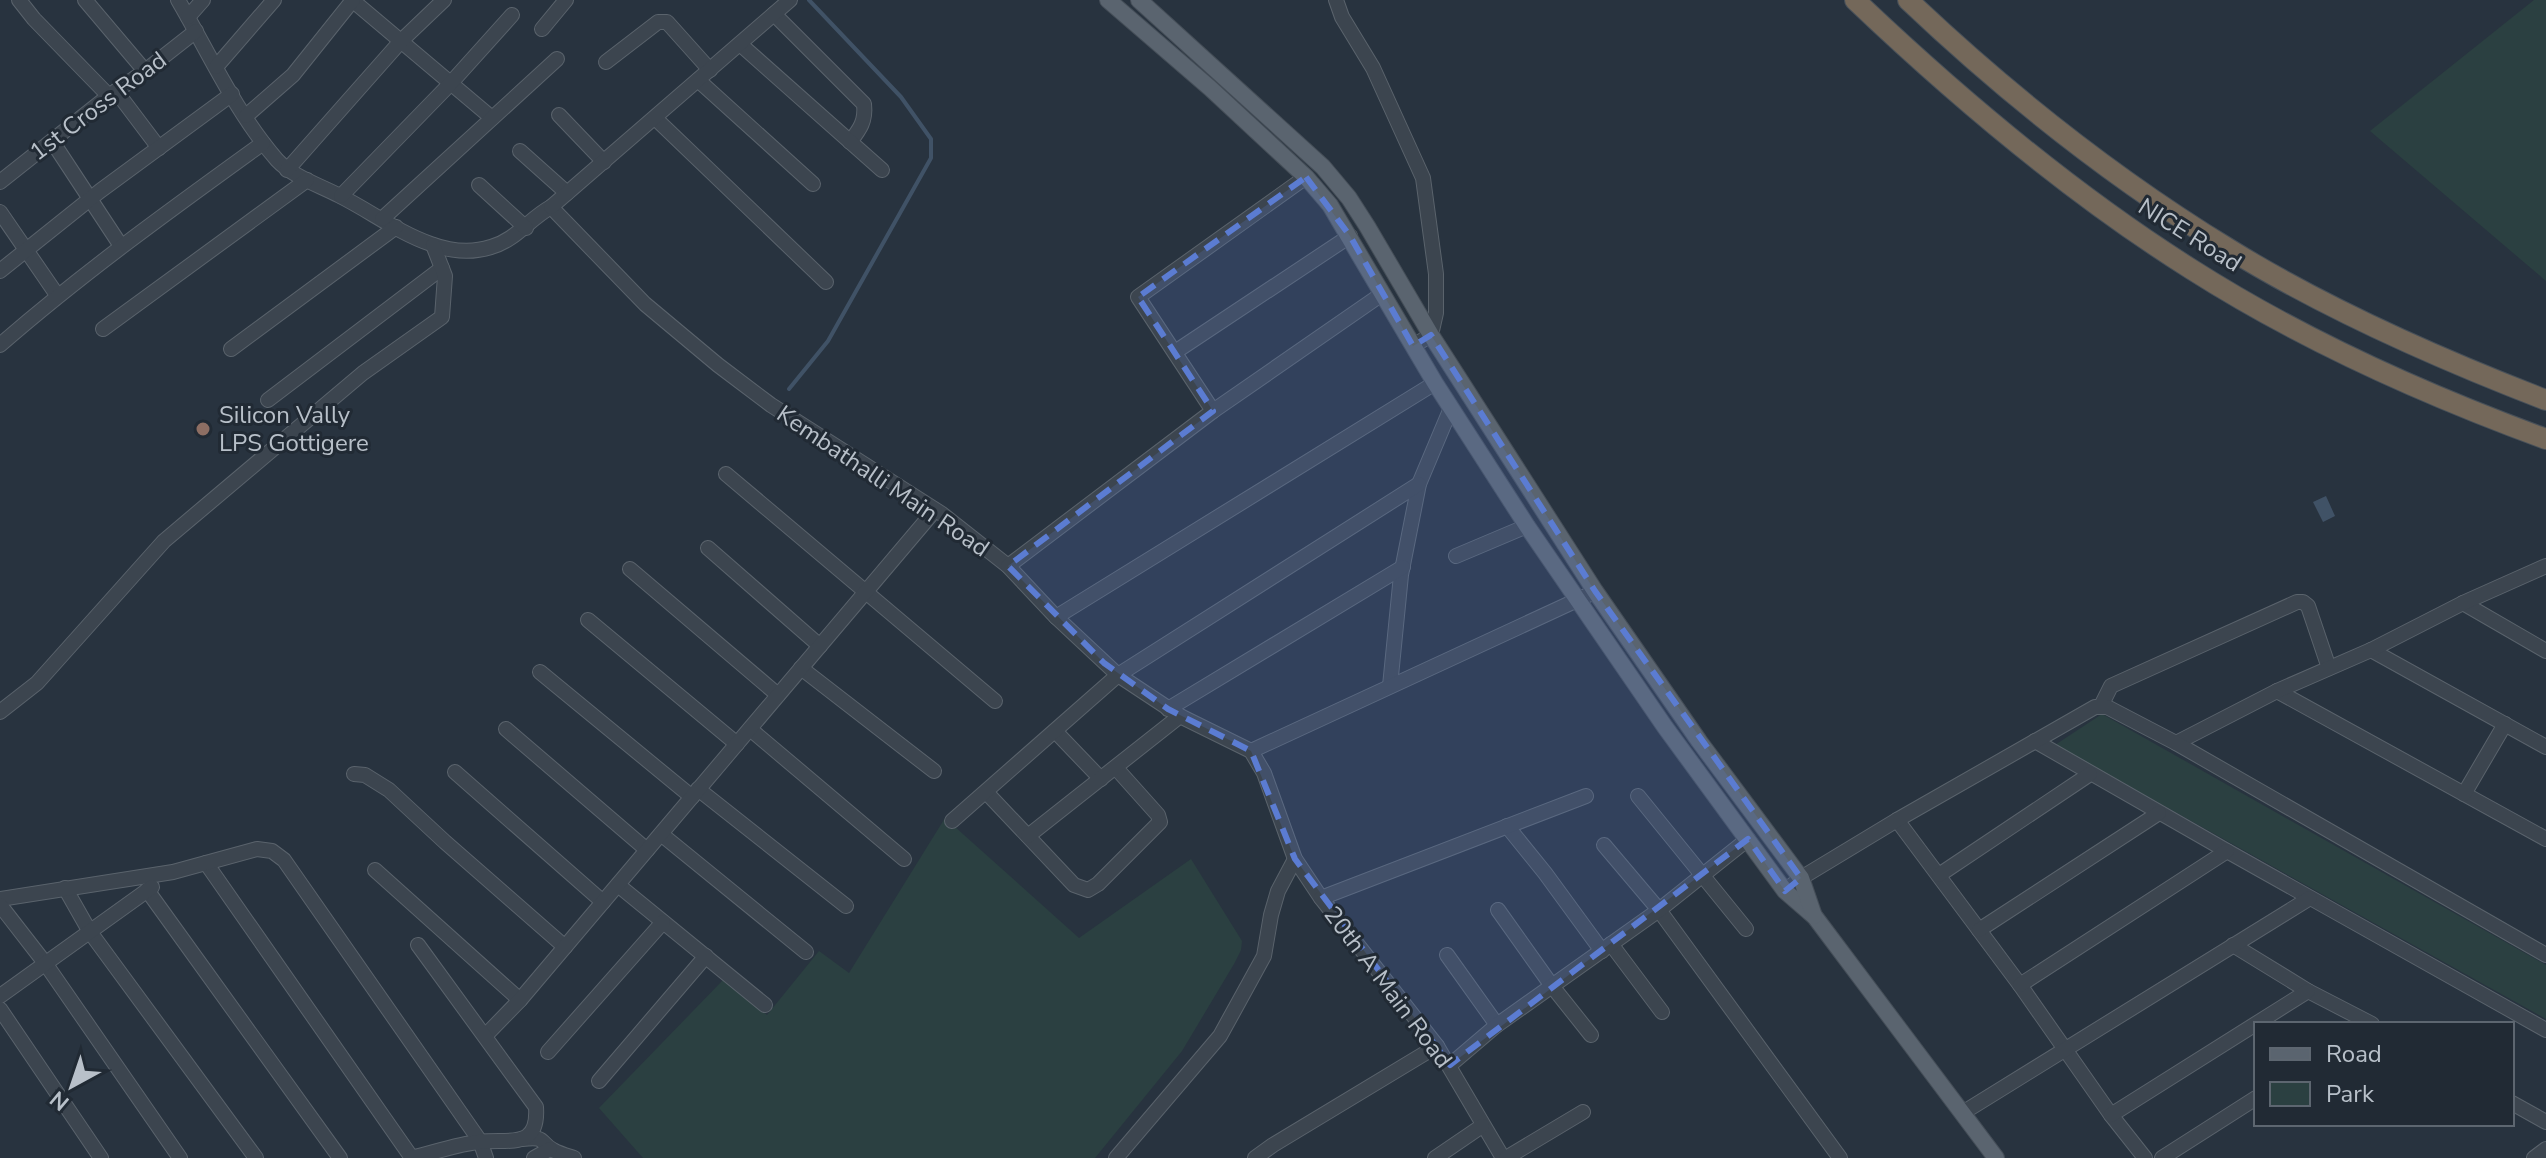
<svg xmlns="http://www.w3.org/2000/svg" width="2546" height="1158" font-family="'Nunito Sans',sans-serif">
  <rect width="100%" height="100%" fill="#28333f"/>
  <g fill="#2b4041">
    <polygon points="2534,0 2546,0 2546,281 2370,131"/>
    <polygon points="2102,714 2546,965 2546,1019 2055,745"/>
    <polygon points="945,818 1079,938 1191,859 1242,941 1241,950 1234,964 1182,1051 1095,1158 643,1158 599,1108 724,979 767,1015 819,951 849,973"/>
  </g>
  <polygon fill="#405266" points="2326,496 2335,516 2323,522 2313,502"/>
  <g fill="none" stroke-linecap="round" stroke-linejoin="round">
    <polyline stroke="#405266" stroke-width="4" points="789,389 828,341 931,158 931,139 901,97 809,0"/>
    <defs>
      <g id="minor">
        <polyline points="19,0 34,19 109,96"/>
        <polyline points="85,0 145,71"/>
        <path d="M178,0C209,53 236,113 277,160C293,177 319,185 340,196C370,211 399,233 431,244C450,251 472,253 491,247C516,240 529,219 551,207L645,304L718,365L771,405L942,514L1008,566L1056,617L1118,675L1180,716L1251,751L1264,773L1295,859L1321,898L1437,1046L1503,1158"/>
        <polyline points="352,0 492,118"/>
        <polyline points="1336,0 1342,17 1373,68 1423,178 1436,274 1436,313 1431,335 1413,346"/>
        <path d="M774,14L864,104C866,121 860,129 850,142"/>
        <polyline points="188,17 203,0"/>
        <polyline points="542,29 566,0"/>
        <polyline points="740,44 882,170"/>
        <polyline points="606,62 658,22 667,22 710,70"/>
        <polyline points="216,67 274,0"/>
        <polyline points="698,80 813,184"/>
        <polyline points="116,91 159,148"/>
        <polyline points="559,115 604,162"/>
        <polyline points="246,116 293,75 353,0"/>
        <polyline points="655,118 826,282"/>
        <polyline points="52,141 121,246"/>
        <polyline points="520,151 567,193"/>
        <polyline points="287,170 401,41 444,0"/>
        <polyline points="0,182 106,98 145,71 196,31"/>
        <polyline points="479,185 526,228"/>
        <polyline points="341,196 450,84 512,15"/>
        <polyline points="551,207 790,0"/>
        <polyline points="0,212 57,295"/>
        <polyline points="382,219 557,59"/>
        <polyline points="0,271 100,191 232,94"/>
        <polyline points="103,329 307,180"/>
        <path d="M0,345C84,272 173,208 263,143"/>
        <polyline points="231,349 396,227"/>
        <polyline points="1175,352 1350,236"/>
        <polyline points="268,400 442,268"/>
        <polyline points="1213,411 1138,297 1306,177"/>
        <polyline points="726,474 995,701"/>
        <polyline points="708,548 820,646"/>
        <polyline points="1456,556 1527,526"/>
        <polyline points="1008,566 1213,411 1382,294"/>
        <polyline points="630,569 778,695"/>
        <polyline points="2463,603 2546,651"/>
        <polyline points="1056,617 1435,383"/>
        <polyline points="588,620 737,744"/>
        <polyline points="2371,650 2546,747"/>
        <polyline points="801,668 934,771"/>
        <polyline points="540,672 692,797"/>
        <polyline points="1390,686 1401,575 1419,484 1451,408"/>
        <polyline points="2277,691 2546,839"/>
        <polyline points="2101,706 2111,686 2297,602 2303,602 2308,606 2329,668"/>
        <polyline points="1168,709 1403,567"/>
        <polyline points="0,712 37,683 164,541 363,373 442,317 445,276 433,245"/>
        <polyline points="506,729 647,850"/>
        <polyline points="750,729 904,859"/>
        <polyline points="1055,731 1101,779"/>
        <polyline points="2035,741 2227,851 2546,1030"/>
        <polyline points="2176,743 2277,691 2371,650 2463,603 2546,566"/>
        <polyline points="1251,751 1588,595"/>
        <polyline points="455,772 603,902"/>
        <polyline points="354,774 365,775 389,790 445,842 565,947"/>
        <polyline points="698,789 846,906"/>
        <polyline points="986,792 1074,885 1088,890 1098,884 1160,822 1158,815 1116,768"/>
        <polyline points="2464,794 2505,724"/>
        <polyline points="1638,796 1746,929"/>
        <polyline points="1897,820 2020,985 2111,1115 2145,1158"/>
        <polyline points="952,821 1118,675 1419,484"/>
        <polyline points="1507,826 1545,873 1602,951"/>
        <polyline points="661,834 806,952"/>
        <polyline points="1028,836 1180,716"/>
        <polyline points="1604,845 1659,910 1840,1158"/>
        <polyline points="206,863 412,1158"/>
        <polyline points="375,870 520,1000"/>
        <polyline points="1939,875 2090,774"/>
        <polyline points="618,885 765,1005"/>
        <polyline points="65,888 90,932 256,1158"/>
        <polyline points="147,890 340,1158"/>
        <polyline points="1785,891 1801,878 1897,820 2095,707 2107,707 2176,743 2546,955"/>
        <polyline points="1321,898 1586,796"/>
        <polyline points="0,899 173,872 257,849 272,851 284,860 480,1141 486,1158"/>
        <polyline points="0,905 45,963 180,1158"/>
        <polyline points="1498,910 1552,986 1591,1035"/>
        <polyline points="1979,930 2159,813"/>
        <polyline points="1611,944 1662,1012"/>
        <polyline points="2233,945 2308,991 2372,1024"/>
        <polyline points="1447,955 1497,1025"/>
        <polyline points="2020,985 2227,851"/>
        <polyline points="0,996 152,887"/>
        <polyline points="0,1009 101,1158"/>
        <polyline points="486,1035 520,1000 935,510"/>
        <polyline points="548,1052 663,922"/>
        <polyline points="1450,1065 1497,1025 1659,910 1748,839"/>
        <polyline points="599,1081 706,956"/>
        <polyline points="2512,1103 2546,1122"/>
        <polyline points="1964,1112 2310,898"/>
        <polyline points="2111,1115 2308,991"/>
        <path d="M522,1139C548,1136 538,1142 553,1150C560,1154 568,1156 574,1158"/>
        <path d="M411,1158C433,1153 457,1144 479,1142C508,1138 539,1151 536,1107L418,945"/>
        <polyline points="534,1158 550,1149"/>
        <polyline points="1116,1158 1220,1036 1264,956 1271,915 1278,891 1295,859"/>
        <polyline points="1255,1158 1273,1145 1437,1046"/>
        <polyline points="1435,1158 1482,1126"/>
        <polyline points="1506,1158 1583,1112"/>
        <polyline points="2162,1158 2256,1098"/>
        <polyline points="2534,1158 2546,1149"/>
      </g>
      <g id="major">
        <polyline points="1108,0 1210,88 1306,177 1330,205 1435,383 1527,526 1665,727 1785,891 1815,917 1996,1158"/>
        <polyline points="1139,0 1323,167 1349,198 1367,226 1431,335 1595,591 1699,741 1801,878 1814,916"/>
      </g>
      <g id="highway">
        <path d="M1855,0C1959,99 2069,192 2191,269C2301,339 2423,394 2546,439"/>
        <path d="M1908,0C2006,93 2113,178 2229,249C2328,310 2437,358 2546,400"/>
      </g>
    </defs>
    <use href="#minor" stroke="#5a636c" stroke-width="16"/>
    <use href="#major" stroke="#454e58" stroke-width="18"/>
    <use href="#highway" stroke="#475059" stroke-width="22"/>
    <use href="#minor" stroke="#3c454f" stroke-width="14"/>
    <use href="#major" stroke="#5a646f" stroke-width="16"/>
    <use href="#highway" stroke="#74685a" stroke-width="20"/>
  </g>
  <path fill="#5b7cd2" fill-opacity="0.2" stroke="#5b7cd2" stroke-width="6" stroke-dasharray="16 10" stroke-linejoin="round" d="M1306,177L1350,236L1413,346L1431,335L1595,591L1801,878L1785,891L1748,839L1450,1065L1295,859L1251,751L1168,709L1104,663L1008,566L1213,411L1138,297Z"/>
  <circle fill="#8d6e63" stroke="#212a34" stroke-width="3" cx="203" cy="429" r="8"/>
  <g text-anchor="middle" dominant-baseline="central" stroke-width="6" stroke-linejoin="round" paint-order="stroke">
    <g font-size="24" fill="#b8c0c9" stroke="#212a34">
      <text transform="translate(98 106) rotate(-37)">1st Cross Road</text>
      <text transform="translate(2190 235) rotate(32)">NICE Road</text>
      <text transform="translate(883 481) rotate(34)">Kembathalli Main Road</text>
      <text transform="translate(1388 987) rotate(53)">20th A Main Road</text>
    </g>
    <g font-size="24" fill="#b8c0c9" stroke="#212a34" text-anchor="start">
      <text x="219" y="415">Silicon Vally<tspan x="219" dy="28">LPS Gottigere</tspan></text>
    </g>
  </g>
  <rect x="2254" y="1022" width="260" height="104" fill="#212a34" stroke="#5d6670" stroke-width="2"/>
  <rect x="2270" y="1048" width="40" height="12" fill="#5a646f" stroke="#5d6670" stroke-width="2"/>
  <text x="2326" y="1062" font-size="24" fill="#b8c0c9">Road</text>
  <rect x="2270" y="1082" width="40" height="24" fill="#2b4041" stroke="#5d6670" stroke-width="2"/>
  <text x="2326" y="1102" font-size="24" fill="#b8c0c9">Park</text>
  <g transform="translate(72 1086) rotate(220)" stroke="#212a34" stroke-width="6" paint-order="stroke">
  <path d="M0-6L14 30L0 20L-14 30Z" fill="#b8c0c9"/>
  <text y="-12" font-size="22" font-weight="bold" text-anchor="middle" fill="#b8c0c9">N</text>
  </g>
</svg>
